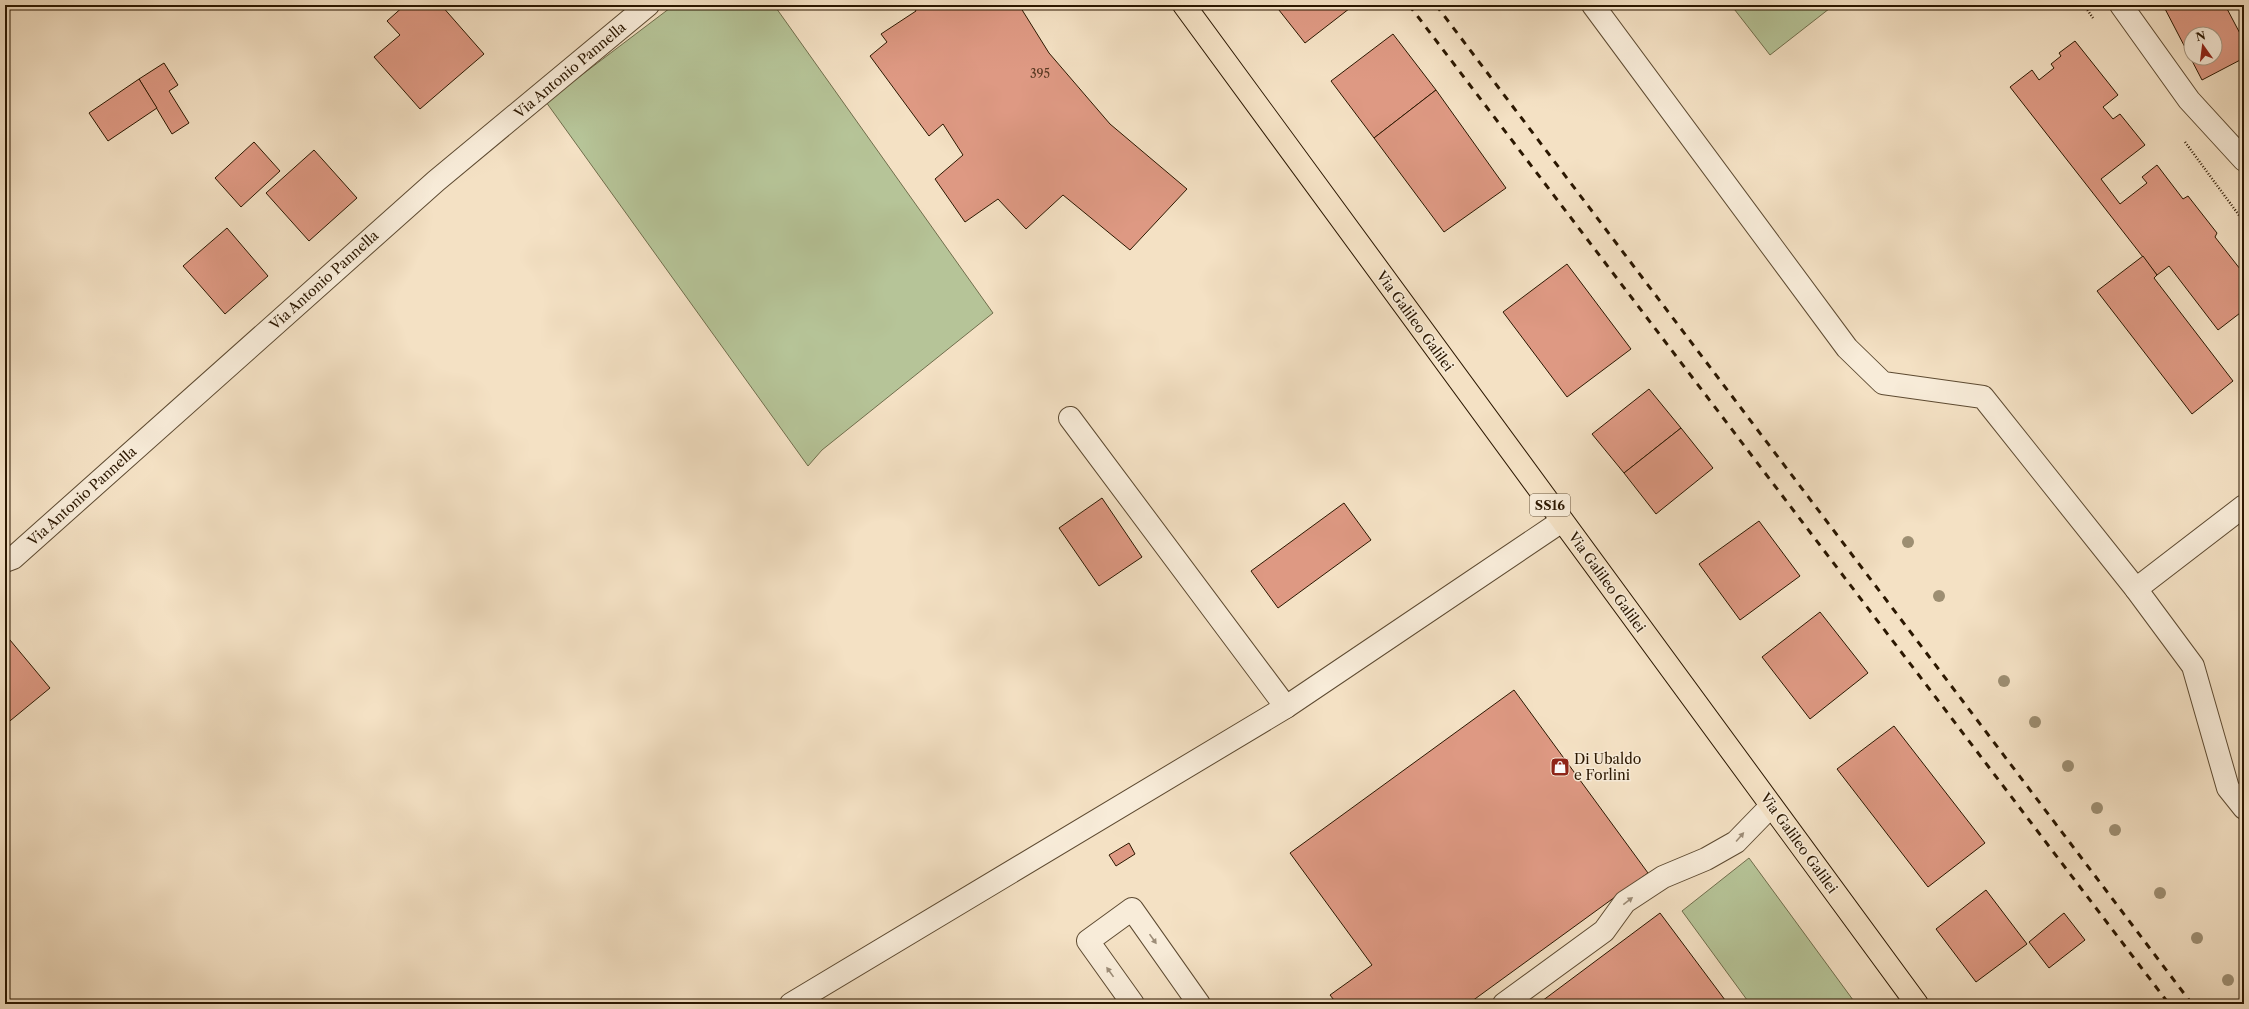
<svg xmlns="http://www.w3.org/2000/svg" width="2249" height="1009" font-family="'Libre Caslon Text',serif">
  <rect width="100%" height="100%" fill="#f4e1c4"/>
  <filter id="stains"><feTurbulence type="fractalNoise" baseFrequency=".005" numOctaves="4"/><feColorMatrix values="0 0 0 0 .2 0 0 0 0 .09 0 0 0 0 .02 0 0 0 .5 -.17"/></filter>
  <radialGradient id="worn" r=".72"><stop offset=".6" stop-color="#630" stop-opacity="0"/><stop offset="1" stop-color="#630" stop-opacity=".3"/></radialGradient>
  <g fill="#b6c498" stroke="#706e4c">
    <polygon points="674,5 774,5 993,313 822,450 808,466 546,102"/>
    <polygon points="1731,5 1834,5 1770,55"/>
    <polygon points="1749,858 1856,1004 1750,1004 1682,911"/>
  </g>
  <g fill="#de9983" stroke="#2b1700" fill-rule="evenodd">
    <polygon points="405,5 441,5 484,54 420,109 374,57 400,35 387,21"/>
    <polygon points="913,5 1019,5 1049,53 1110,124 1187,189 1130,250 1063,195 1026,229 998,199 965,222 935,179 963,155 943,124 929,136 870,56 887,42 881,34 916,11"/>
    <polygon points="1275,5 1354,5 1305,43"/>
    <path d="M2163,5H2225L2244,41V58L2202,80ZM2191,34H2215V58H2191Z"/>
    <polygon points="1393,34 1436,90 1374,138 1331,81"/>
    <polygon points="2075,41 2118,95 2103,107 2113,119 2120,114 2145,145 2101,179 2120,204 2147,183 2142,177 2157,165 2183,199 2188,196 2217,233 2215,237 2244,274 2244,310 2218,330 2169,266 2157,275 2010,87 2032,70 2039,80 2054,68 2051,64 2061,56 2059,53"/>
    <polygon points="164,63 178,85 169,91 189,123 172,134 139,79"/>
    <polygon points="139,79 157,108 108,141 89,113"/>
    <polygon points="1436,90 1506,188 1444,232 1374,138"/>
    <polygon points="254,142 280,171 241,207 215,178"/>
    <polygon points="314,150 357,198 309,241 266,193"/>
    <polygon points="227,228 268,276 225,314 183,266"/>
    <polygon points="2143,256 2157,275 2154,278 2233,381 2192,414 2097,291"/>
    <polygon points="1567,264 1631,349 1567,397 1503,312"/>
    <polygon points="1649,389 1681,428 1624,473 1592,434"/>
    <polygon points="1681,428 1713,468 1656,514 1624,473"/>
    <polygon points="1102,498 1142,557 1099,586 1059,528"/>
    <polygon points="1344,503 1371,540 1278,608 1251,571"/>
    <polygon points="1759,521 1800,576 1740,620 1699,564"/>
    <polygon points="1820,612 1868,673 1810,719 1762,657"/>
    <polygon points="5,634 50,688 5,725"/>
    <polygon points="1514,690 1648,873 1468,1004 1337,1004 1330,995 1372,965 1290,853"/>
    <polygon points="1894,726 1985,843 1928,887 1837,769"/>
    <polygon points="1129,843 1135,854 1116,866 1109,855"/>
    <polygon points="1986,890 2027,944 1976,982 1936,929"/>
    <polygon points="1660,913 1728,1004 1538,1004"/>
    <polygon points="2064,913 2085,940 2049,968 2029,942"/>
  </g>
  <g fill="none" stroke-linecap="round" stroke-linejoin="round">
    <defs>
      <g id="minor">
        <polyline points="1593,5 1847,348 1883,383 1983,397 2136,589 2193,666 2228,788 2244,808"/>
        <polyline points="2121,5 2189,100 2244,160"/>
        <polyline points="1070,418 1286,707"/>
        <polyline points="5,561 13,558 436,181 648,5"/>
        <polyline points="2136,589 2244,506"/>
        <polyline points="791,1004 1286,707 1562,521"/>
        <polyline points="1133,1004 1088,941 1132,909 1199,1004"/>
        <polyline points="1504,1004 1604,931 1625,902 1663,877 1706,859 1736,842 1771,806"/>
      </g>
      <polyline id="major" points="1184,5 1917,1004"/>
    </defs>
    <use href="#minor" stroke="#5d4a31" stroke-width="24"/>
    <use href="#major" stroke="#2b1700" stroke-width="24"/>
    <g stroke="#2b1700" stroke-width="2.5" stroke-dasharray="1 2" stroke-linecap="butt">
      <polyline points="2084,5 2093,18"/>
      <polyline points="2185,142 2244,222"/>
    </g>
    <use href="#minor" stroke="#f8ecd9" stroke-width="22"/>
    <use href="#major" stroke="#f4e1c4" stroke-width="22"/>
    <g stroke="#2b1700" stroke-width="3" stroke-dasharray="7 7" stroke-linecap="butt">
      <polyline points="1409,5 2169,1004"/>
      <polyline points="1436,5 2192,1004"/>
    </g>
  </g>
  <g fill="#9d8e72">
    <circle cx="1908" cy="542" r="6"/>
    <circle cx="1939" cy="596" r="6"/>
    <circle cx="2004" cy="681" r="6"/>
    <circle cx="2035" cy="722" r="6"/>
    <circle cx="2068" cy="766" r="6"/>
    <circle cx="2097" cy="808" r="6"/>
    <circle cx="2115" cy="830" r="6"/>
    <circle cx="2160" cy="893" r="6"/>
    <circle cx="2197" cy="938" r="6"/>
    <circle cx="2228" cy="980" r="6"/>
  </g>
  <defs><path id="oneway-solid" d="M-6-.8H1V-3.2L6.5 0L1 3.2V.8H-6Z"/></defs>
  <g fill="#9c8c77">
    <use href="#oneway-solid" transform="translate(1740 837) rotate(-49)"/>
    <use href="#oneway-solid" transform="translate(1628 901) rotate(-38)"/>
    <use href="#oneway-solid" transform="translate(1153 939) rotate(55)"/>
    <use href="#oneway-solid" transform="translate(1110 972) rotate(-126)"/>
  </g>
  <defs>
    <symbol id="shop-square" viewBox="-11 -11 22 22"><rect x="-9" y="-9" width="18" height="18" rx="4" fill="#8f2418" stroke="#f8ecd9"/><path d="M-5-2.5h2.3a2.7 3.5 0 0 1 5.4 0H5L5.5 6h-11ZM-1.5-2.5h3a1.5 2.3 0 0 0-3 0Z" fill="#fff"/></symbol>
  </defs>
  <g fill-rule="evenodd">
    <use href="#shop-square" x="1549" y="756" width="22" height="22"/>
  </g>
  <g text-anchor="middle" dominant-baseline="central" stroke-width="3" stroke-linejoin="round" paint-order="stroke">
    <g font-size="12" fill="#583821">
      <text x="1040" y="73">395</text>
    </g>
    <rect fill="#f8ecd9" stroke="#685741" stroke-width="1" x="1530" y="494" width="40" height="22" rx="3"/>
    <g font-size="13" font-weight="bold" fill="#2b1700">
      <text x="1550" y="505">SS16</text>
    </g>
    <g font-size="14" fill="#2b1700" stroke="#f8ecd9">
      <text transform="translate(570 70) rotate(-40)">Via Antonio Pannella</text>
      <text transform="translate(324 280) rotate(-42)">Via Antonio Pannella</text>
      <text transform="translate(1415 321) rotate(54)">Via Galileo Galilei</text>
      <text transform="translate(82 496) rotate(-42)">Via Antonio Pannella</text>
      <text transform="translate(1607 582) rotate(54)">Via Galileo Galilei</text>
      <text transform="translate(1799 843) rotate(54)">Via Galileo Galilei</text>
    </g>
    <g font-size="14" fill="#2b1700" stroke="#f8ecd9" text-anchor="start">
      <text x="1574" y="759">Di Ubaldo<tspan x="1574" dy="16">e Forlini</tspan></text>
    </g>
  </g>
  <rect width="2249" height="1009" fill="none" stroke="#f4e1c4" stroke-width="20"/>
  <rect x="6" y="6" width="2237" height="997" fill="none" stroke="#2b1700" stroke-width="2"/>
  <rect x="10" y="10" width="2229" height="989" fill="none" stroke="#2b1700"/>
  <g transform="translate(2203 46) rotate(346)"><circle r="19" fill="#f8ecd9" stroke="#a69782"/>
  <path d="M0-3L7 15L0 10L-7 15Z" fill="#8f2418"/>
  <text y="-6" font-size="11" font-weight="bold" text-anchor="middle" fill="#2b1700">N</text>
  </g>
  <rect width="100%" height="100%" filter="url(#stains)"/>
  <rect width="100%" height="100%" fill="url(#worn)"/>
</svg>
